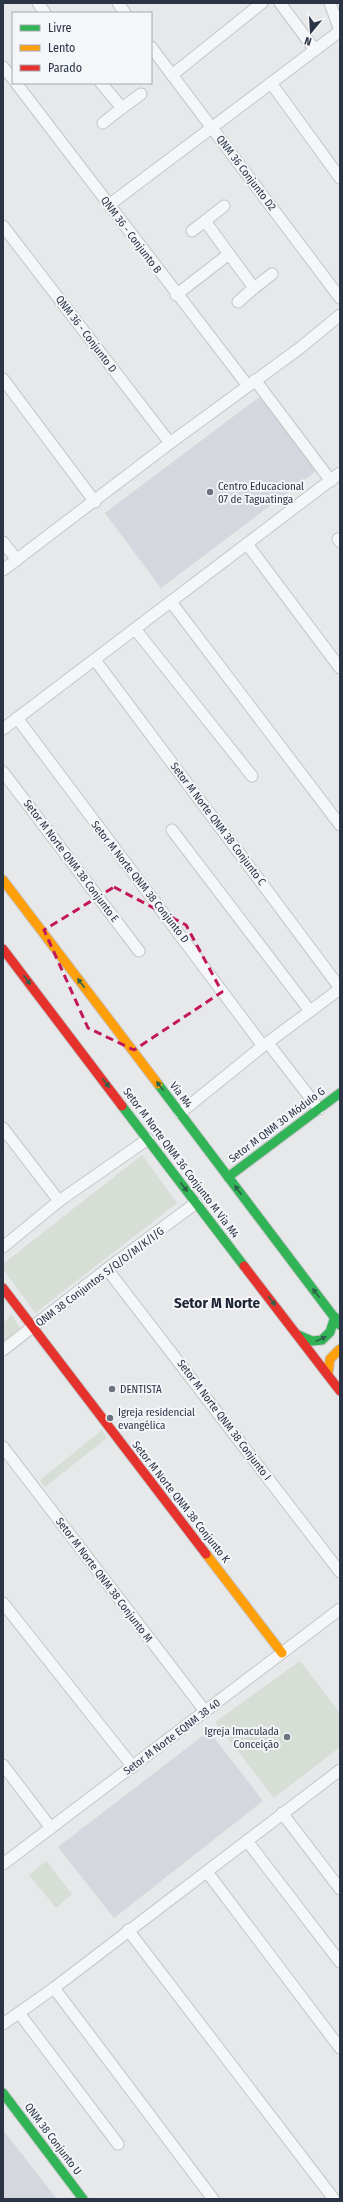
<svg xmlns="http://www.w3.org/2000/svg" width="343" height="2202" font-family="'Fira Sans Condensed',sans-serif">
  <rect width="100%" height="100%" fill="#e6e8ea"/>
  <g fill="#d4d7dd">
    <polygon points="262,395 316,471 161,588 105,513"/>
    <polygon points="209,1731 263,1801 114,1918 58,1847"/>
    <polygon points="3,2130 57,2199 3,2199"/>
  </g>
  <g fill="#d6ded6">
    <polygon points="142,1155 177,1203 35,1313 3,1269 3,1264"/>
    <polygon points="12,1315 21,1329 3,1343 3,1323"/>
    <polygon points="102,1430 107,1438 45,1487 40,1480"/>
    <polygon points="300,1661 340,1713 340,1747 274,1798 215,1722"/>
    <polygon points="46,1861 72,1894 56,1908 29,1875"/>
  </g>
  <g fill="none" stroke-linecap="round" stroke-linejoin="round">
    <defs>
      <g id="street">
        <polyline points="38,3 45,13"/>
        <polyline points="118,3 125,13"/>
        <polyline points="280,3 315,50"/>
        <polyline points="151,47 340,298"/>
        <polyline points="3,67 13,79"/>
        <polyline points="172,75 262,3"/>
        <polyline points="16,83 248,386"/>
        <polyline points="101,83 122,108 103,123"/>
        <polyline points="271,83 340,178"/>
        <polyline points="122,108 141,94"/>
        <polyline points="109,205 340,31 330,3"/>
        <polyline points="3,226 170,443"/>
        <polyline points="192,231 205,221"/>
        <polyline points="229,254 254,288 272,274"/>
        <polyline points="176,295 229,254 205,221 224,206"/>
        <polyline points="238,302 254,288"/>
        <polyline points="3,379 95,502"/>
        <polyline points="255,380 331,481"/>
        <polyline points="338,539 340,542"/>
        <polyline points="3,542 17,560"/>
        <polyline points="247,544 340,668"/>
        <polyline points="3,570 170,443 300,348 340,315"/>
        <polyline points="171,602 340,825"/>
        <polyline points="135,629 252,776"/>
        <polyline points="95,660 340,988"/>
        <polyline points="17,718 263,1046"/>
        <polyline points="3,729 340,473"/>
        <polyline points="3,772 139,951"/>
        <polyline points="172,830 310,1011"/>
        <polyline points="268,1043 319,1109"/>
        <polyline points="180,1113 263,1046 340,989"/>
        <polyline points="3,1128 59,1201"/>
        <polyline points="3,1247 59,1201 148,1139"/>
        <polyline points="107,1269 340,1572"/>
        <polyline points="3,1350 107,1269 196,1203"/>
        <polyline points="3,1447 205,1711"/>
        <polyline points="3,1603 133,1767"/>
        <polyline points="3,1765 51,1828"/>
        <polyline points="282,1813 340,1889"/>
        <polyline points="247,1841 340,1962"/>
        <polyline points="3,1864 340,1609"/>
        <polyline points="207,1872 340,2048"/>
        <polyline points="128,1930 334,2199"/>
        <polyline points="54,1988 213,2199"/>
        <polyline points="19,2013 118,2144"/>
        <polyline points="3,2024 54,1988 340,1770"/>
      </g>
      <g id="fast">
        <polyline points="158,1084 340,1325"/>
        <polyline points="122,1106 244,1266"/>
        <polyline points="228,1177 340,1093"/>
        <polyline points="298,1335 312,1341 322,1340 330,1332 335,1317"/>
        <polyline points="3,2093 83,2199"/>
      </g>
      <g id="slow">
        <polyline points="3,880 158,1084"/>
        <polyline points="328,1374 330,1359 340,1349"/>
        <polyline points="206,1554 282,1653"/>
      </g>
      <g id="jam">
        <polyline points="3,949 122,1106"/>
        <polyline points="244,1266 340,1391"/>
        <polyline points="3,1288 206,1554"/>
      </g>
    </defs>
    <use href="#street" stroke="#c4c6c8" stroke-width="13"/>
    <use href="#fast" stroke="#c4c6c8" stroke-width="11"/>
    <use href="#slow" stroke="#c4c6c8" stroke-width="11"/>
    <use href="#jam" stroke="#c4c6c8" stroke-width="11"/>
    <use href="#street" stroke="#f5f6f7" stroke-width="11"/>
    <use href="#fast" stroke="#30b455" stroke-width="9"/>
    <use href="#slow" stroke="#ff9f0a" stroke-width="9"/>
    <use href="#jam" stroke="#e5322d" stroke-width="9"/>
  </g>
  <defs><path id="oneway-solid" d="M-6-.8H1V-3.2L6.5 0L1 3.2V.8H-6Z"/></defs>
  <g fill="#2d614b">
    <use href="#oneway-solid" transform="translate(27 980) rotate(53)"/>
    <use href="#oneway-solid" transform="translate(81 983) rotate(-127)"/>
    <use href="#oneway-solid" transform="translate(106 1083) rotate(53)"/>
    <use href="#oneway-solid" transform="translate(160 1086) rotate(-127)"/>
    <use href="#oneway-solid" transform="translate(184 1187) rotate(53)"/>
    <use href="#oneway-solid" transform="translate(238 1190) rotate(-127)"/>
    <use href="#oneway-solid" transform="translate(316 1293) rotate(-127)"/>
    <use href="#oneway-solid" transform="translate(272 1301) rotate(53)"/>
    <use href="#oneway-solid" transform="translate(321 1339) rotate(-24)"/>
  </g>
  <path fill="none" stroke="#c2185b" stroke-width="3" stroke-dasharray="8 5" stroke-linejoin="round" d="M114,887L186,925L222,992L134,1050L88,1028L44,930Z"/>
  <g fill="#6c737f" stroke="#f4f6f9" stroke-width="1.5">
    <circle cx="210" cy="492" r="4"/>
    <circle cx="112" cy="1389" r="4"/>
    <circle cx="110" cy="1418" r="4"/>
    <circle cx="287" cy="1737" r="4"/>
  </g>
  <g text-anchor="middle" dominant-baseline="central" stroke-width="4" stroke-linejoin="round" paint-order="stroke">
    <g font-size="11" fill="#2b3445" stroke="#f4f6f9">
      <text transform="translate(246 173) rotate(53)">QNM 36 Conjunto D2</text>
      <text transform="translate(131 235) rotate(53)">QNM 36 - Conjunto B</text>
      <text transform="translate(86 334) rotate(53)">QNM 36 - Conjunto D</text>
      <text transform="translate(218 824) rotate(53)">Setor M Norte QNM 38 Conjunto C</text>
      <text transform="translate(71 861) rotate(53)">Setor M Norte QNM 38 Conjunto E</text>
      <text transform="translate(140 882) rotate(52)">Setor M Norte QNM 38 Conjunto D</text>
      <text transform="translate(181 1095) rotate(53)">Via M4</text>
      <text transform="translate(277 1125) rotate(-37)">Setor M QNM 30 Módulo G</text>
      <text transform="translate(181 1163) rotate(53)">Setor M Norte QNM 36 Conjunto M Via M4</text>
      <text transform="translate(100 1277) rotate(-37)">QNM 38 Conjuntos S/Q/O/M/K/I/G</text>
      <text transform="translate(224 1420) rotate(53)">Setor M Norte QNM 38 Conjunto I</text>
      <text transform="translate(181 1502) rotate(52)">Setor M Norte QNM 38 Conjunto K</text>
      <text transform="translate(104 1580) rotate(53)">Setor M Norte QNM 38 Conjunto M</text>
      <text transform="translate(172 1737) rotate(-37)">Setor M Norte EQNM 38 40</text>
      <text transform="translate(53 2139) rotate(53)">QNM 38 Conjunto U</text>
    </g>
    <g font-size="11" fill="#2b3445" stroke="#f4f6f9" text-anchor="start">
      <text x="218" y="486">Centro Educacional<tspan x="218" dy="13">07 de Taguatinga</tspan></text>
      <text x="120" y="1389">DENTISTA</text>
      <text x="118" y="1412">Igreja residencial<tspan x="118" dy="13">evangélica</tspan></text>
      <text x="279" y="1731" text-anchor="end">Igreja Imaculada<tspan x="279" dy="13">Conceição</tspan></text>
    </g>
    <g font-size="15" font-weight="bold" fill="#1d2536" stroke="#f4f6f9">
      <text x="217" y="1303">Setor M Norte</text>
    </g>
  </g>
  <rect width="343" height="2202" fill="none" stroke="#2b3445" stroke-width="8"/>
  <rect x="12" y="12" width="140" height="72" fill="#f4f6f9" stroke="#a4a8b1"/>
  <rect x="20" y="25" width="20" height="6" fill="#30b455" stroke="#a4a8b1"/>
  <text x="48" y="32" font-size="12" fill="#2b3445">Livre</text>
  <rect x="20" y="45" width="20" height="6" fill="#ff9f0a" stroke="#a4a8b1"/>
  <text x="48" y="52" font-size="12" fill="#2b3445">Lento</text>
  <rect x="20" y="65" width="20" height="6" fill="#e5322d" stroke="#a4a8b1"/>
  <text x="48" y="72" font-size="12" fill="#2b3445">Parado</text>
  <g transform="translate(311 32) rotate(198)" stroke="#f4f6f9" stroke-width="3" paint-order="stroke">
  <path d="M0-3L7 15L0 10L-7 15Z" fill="#2b3445"/>
  <text y="-6" font-size="11" font-weight="bold" text-anchor="middle" fill="#2b3445">N</text>
  </g>
</svg>
